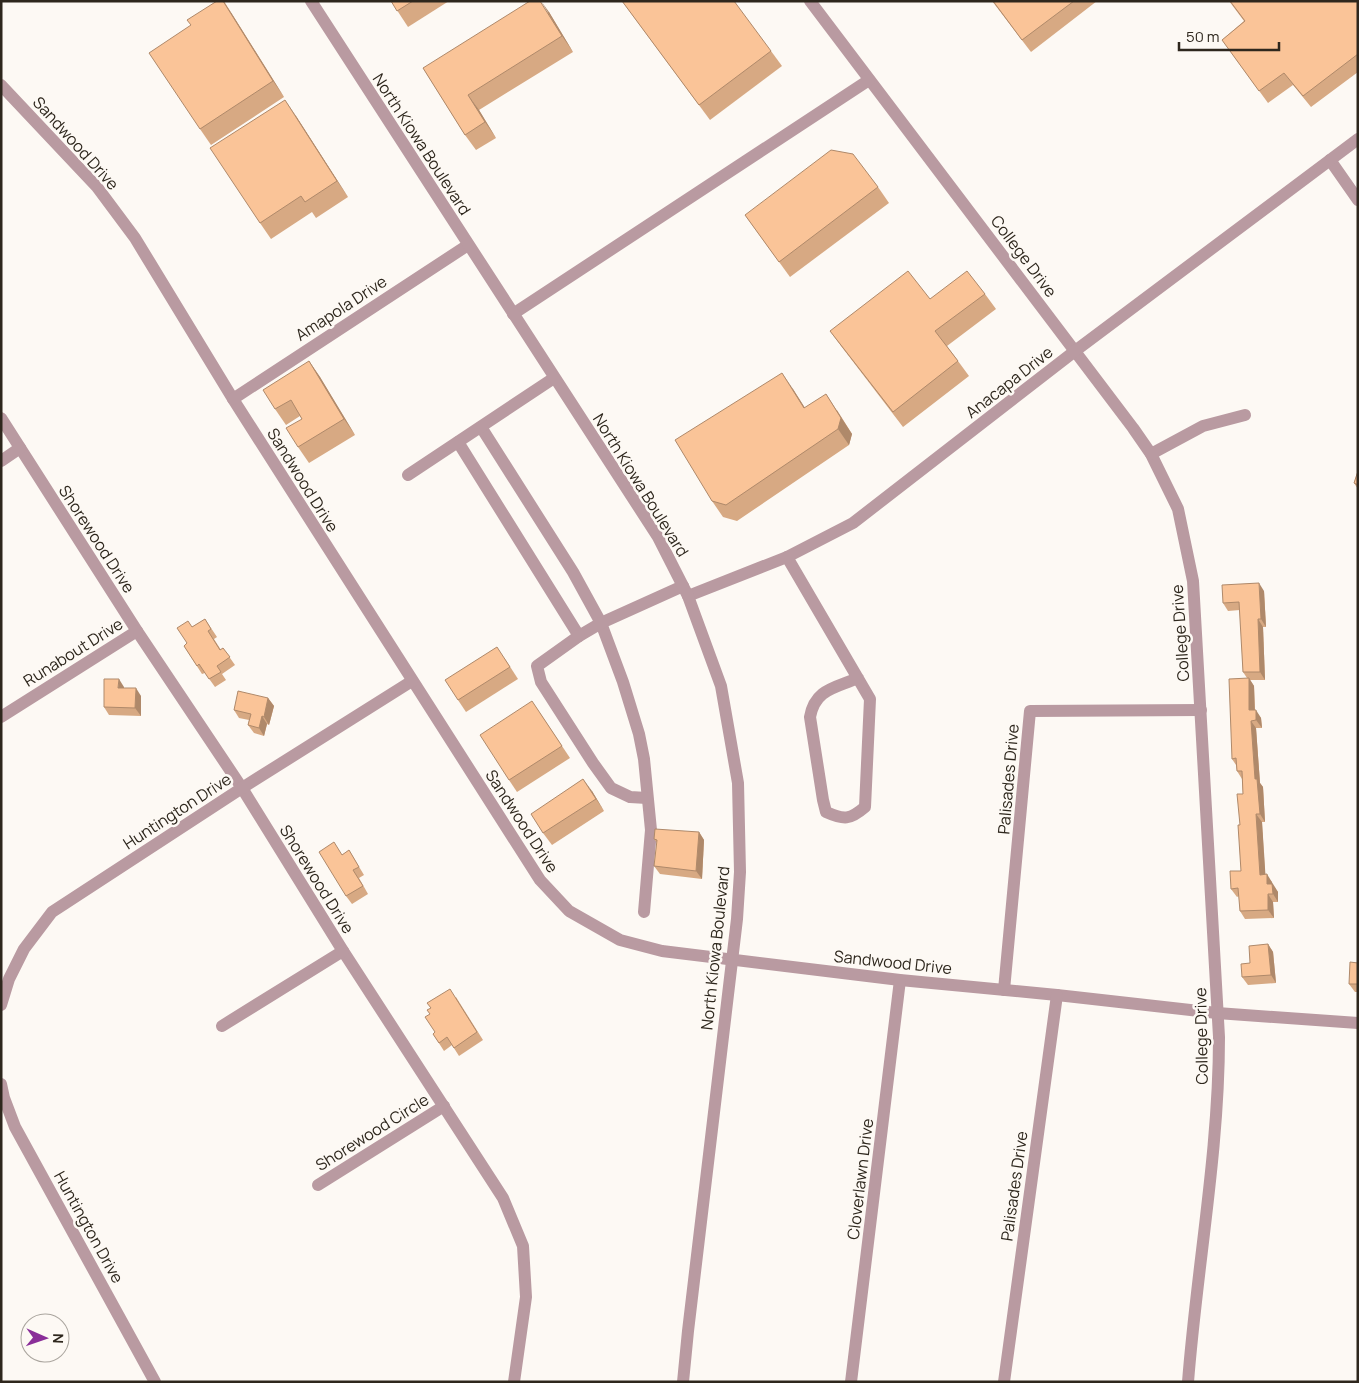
<svg xmlns="http://www.w3.org/2000/svg" width="1359" height="1383" font-family="Manrope,sans-serif">
  <rect width="100%" height="100%" fill="#fdf9f4"/>
  <g fill="none" stroke-linecap="round" stroke-linejoin="round">
    <g stroke="#b99aa1" stroke-width="12">
      <path d="M810,1L1133,428L1151,454L1178,509L1193,581L1219,1037C1219,1153 1197,1266 1188,1382"/>
      <polyline points="1,85 97,187 135,238 233,399 540,880 569,911 620,940 662,951 900,980 1057,995 1217,1013 1358,1023"/>
      <polyline points="1330,160 1358,200"/>
      <polyline points="513,314 869,80"/>
      <polyline points="233,399 468,245"/>
      <polyline points="1,418 137,631 242,788 343,951 503,1198 523,1246 526,1297 514,1382"/>
      <polyline points="481,427 573,572 601,623 623,682 639,734 644,759 651,830 644,912"/>
      <polyline points="458,442 579,636 601,623 683,586"/>
      <polyline points="1151,454 1203,426 1245,415"/>
      <polyline points="1,461 20,448"/>
      <polyline points="408,475 554,378"/>
      <path d="M787,557L870,699L865,807C850,820 844,820 826,812L823,800L810,717C815,689 835,688 858,678"/>
      <polyline points="688,596 787,557 853,523 1075,351 1358,139"/>
      <polyline points="579,636 537,666 541,682 593,763 611,788 630,797 647,798"/>
      <polyline points="1,717 137,631"/>
      <polyline points="1004,990 1030,711 1201,710"/>
      <polyline points="1,1005 9,979 24,949 52,912 242,788 412,681"/>
      <polyline points="222,1026 343,951"/>
      <polyline points="1,1084 4,1098 15,1127 155,1382"/>
      <polyline points="318,1185 444,1106"/>
      <polyline points="851,1382 900,980"/>
      <polyline points="1004,1382 1057,995"/>
    </g>
    <polyline stroke="#b99aa1" stroke-width="12" points="311,1 658,537 688,596 721,686 738,783 740,872 737,919 688,1331 683,1382"/>
  </g>
  <g fill="#d7a983">
    <polygon points="224,1 232,14 284,97 211,145 200,129 191,25"/>
    <polygon points="391,1 449,1 408,27"/>
    <polygon points="622,1 771,51 782,66 710,120"/>
    <polygon points="992,1 1097,1 1031,52"/>
    <polygon points="1229,1 1358,1 1358,72 1311,107 1293,85 1268,103 1222,40 1244,21"/>
    <polygon points="549,12 573,52 479,110 496,138 476,150 465,135 423,68"/>
    <polygon points="296,116 348,197 316,218 312,212 271,239 260,223"/>
    <polygon points="878,187 889,203 790,277 745,215"/>
    <polygon points="985,294 996,309 947,346 969,376 903,427 841,346 830,331 930,299"/>
    <polygon points="309,361 320,377 355,435 309,463 298,447 302,419 300,416 286,425 275,409"/>
    <polygon points="793,389 805,408 837,410 852,434 849,445 737,521 723,517 712,501"/>
    <polygon points="1358,471 1358,489 1354,483"/>
    <polygon points="1264,591 1266,627 1263,627 1265,680 1250,680 1254,686 1255,710 1261,718 1262,728 1256,728 1260,783 1263,787 1265,822 1262,822 1265,874 1272,882 1272,884 1278,892 1278,902 1273,902 1274,918 1245,919 1240,911 1239,896 1237,897 1231,889 1241,871 1240,825 1243,794 1242,779 1237,771 1236,765 1232,759 1247,678 1243,672 1240,610 1228,611 1223,603"/>
    <polygon points="205,619 217,637 214,639 221,650 223,648 235,665 222,674 226,680 215,687 205,673 202,674 184,646 187,643 192,627"/>
    <polygon points="505,659 518,679 466,712 458,700"/>
    <polygon points="124,687 124,688 141,696 141,716 109,715 104,707"/>
    <polygon points="268,698 274,706 269,725 267,724 264,736 254,733 248,725 249,720 239,718 234,710"/>
    <polygon points="540,713 570,758 517,792 509,780"/>
    <polygon points="592,791 604,811 552,845 543,833"/>
    <polygon points="699,832 704,840 702,879 660,874 654,866 657,843 654,839"/>
    <polygon points="349,850 364,875 359,878 368,894 352,904 346,896 342,855"/>
    <polygon points="1268,944 1273,952 1276,983 1248,985 1242,977 1250,963"/>
    <polygon points="1358,963 1358,992 1355,992 1349,984"/>
    <polygon points="456,997 483,1040 459,1056 452,1045 444,1051 433,1034 435,1032"/>
  </g>
  <g fill="#af896a">
    <polygon points="223,1 232,14 284,97 273,81"/>
    <polygon points="541,1 549,12 573,52 562,36"/>
    <polygon points="468,95 479,110 496,138 485,122"/>
    <polygon points="285,100 296,116 348,197 337,181"/>
    <polygon points="309,361 320,377 355,435 344,419"/>
    <polygon points="782,373 793,389 815,424 804,408"/>
    <polygon points="826,394 852,434 849,445 838,429"/>
    <polygon points="1259,583 1264,591 1266,627 1261,619"/>
    <polygon points="1258,619 1263,627 1265,680 1260,672"/>
    <polygon points="1249,678 1254,686 1255,718 1249,710"/>
    <polygon points="119,679 124,687 124,695 118,688"/>
    <polygon points="136,688 141,696 141,716 135,708"/>
    <polygon points="268,698 274,706 269,725 264,717"/>
    <polygon points="1256,710 1261,718 1262,728 1256,720"/>
    <polygon points="262,716 267,724 264,736 259,728"/>
    <polygon points="1251,721 1256,728 1260,783 1263,787 1265,822 1260,814 1255,779"/>
    <polygon points="583,779 592,791 604,811 596,799"/>
    <polygon points="1256,814 1262,822 1266,883 1260,875"/>
    <polygon points="699,832 704,840 702,879 696,871"/>
    <polygon points="1267,874 1278,892 1278,902 1267,884"/>
    <polygon points="1268,894 1273,902 1274,918 1268,910"/>
    <polygon points="1268,944 1273,952 1276,983 1271,975"/>
  </g>
  <g fill="#fac498" stroke="#af896a">
    <polygon points="217,1 223,1 273,81 200,129 149,53 191,25 187,20"/>
    <polygon points="391,1 413,1 397,11"/>
    <polygon points="530,1 540,1 562,36 468,95 485,122 465,135 423,68"/>
    <polygon points="622,1 734,1 771,51 699,105"/>
    <polygon points="993,1 1074,1 1022,40"/>
    <polygon points="1230,1 1358,1 1358,54 1303,96 1284,73 1259,91 1222,40 1245,21"/>
    <polygon points="285,100 337,181 305,202 301,196 260,223 210,148"/>
    <polygon points="831,150 853,154 878,187 779,262 745,215"/>
    <polygon points="908,271 930,299 967,271 985,294 935,331 958,361 893,412 830,331"/>
    <polygon points="309,361 344,419 298,447 286,428 302,419 291,400 275,409 263,390"/>
    <polygon points="782,373 804,408 826,394 841,418 838,429 726,505 712,501 675,440"/>
    <polygon points="1358,471 1358,485 1354,483"/>
    <polygon points="1259,583 1261,619 1258,619 1260,672 1243,672 1239,602 1223,603 1222,585"/>
    <polygon points="205,619 211,629 208,631 220,650 223,648 230,657 217,666 221,672 209,679 199,664 197,666 184,646 187,643 177,628 188,621 192,627"/>
    <polygon points="497,647 510,667 458,700 445,680"/>
    <polygon points="1249,678 1249,710 1256,710 1256,720 1251,721 1255,779 1257,779 1260,814 1256,814 1260,875 1267,874 1267,884 1272,884 1273,894 1268,894 1268,910 1240,911 1238,888 1231,889 1230,871 1241,871 1238,825 1240,825 1237,794 1243,794 1242,771 1237,771 1236,758 1232,759 1229,679"/>
    <polygon points="104,679 119,679 118,688 136,688 135,708 104,707"/>
    <polygon points="238,691 268,698 264,717 262,716 259,728 248,725 251,714 234,710"/>
    <polygon points="532,701 562,746 509,780 480,735"/>
    <polygon points="583,779 596,799 543,833 531,814"/>
    <polygon points="655,829 699,832 696,871 654,866 657,840 654,839"/>
    <polygon points="334,842 342,855 349,850 359,867 353,870 363,886 346,896 319,852"/>
    <polygon points="1268,944 1271,975 1242,977 1241,964 1250,963 1249,946"/>
    <polygon points="1350,962 1358,963 1358,984 1349,984"/>
    <polygon points="450,989 477,1032 454,1048 447,1037 439,1043 433,1034 435,1032 425,1017 430,1014 427,1010 431,1008 427,1003"/>
  </g>
  <g text-anchor="middle" dominant-baseline="central" stroke-width="5" stroke-linejoin="round" paint-order="stroke">
    <g font-size="16" fill="#2e271d" stroke="#fdf9f4">
      <text transform="translate(76 143) rotate(48)">Sandwood Drive</text>
      <text transform="translate(422 144) rotate(57)">North Kiowa Boulevard</text>
      <text transform="translate(1024 256) rotate(53)">College Drive</text>
      <text transform="translate(341 308) rotate(-33)">Amapola Drive</text>
      <text transform="translate(1009 382) rotate(-38)">Anacapa Drive</text>
      <text transform="translate(303 480) rotate(58)">Sandwood Drive</text>
      <text transform="translate(641 485) rotate(58)">North Kiowa Boulevard</text>
      <text transform="translate(97 539) rotate(57)">Shorewood Drive</text>
      <text transform="translate(1180 633) rotate(-94)">College Drive</text>
      <text transform="translate(73 652) rotate(-32)">Runabout Drive</text>
      <text transform="translate(1008 779) rotate(-85)">Palisades Drive</text>
      <text transform="translate(177 811) rotate(-33)">Huntington Drive</text>
      <text transform="translate(522 821) rotate(57)">Sandwood Drive</text>
      <text transform="translate(317 879) rotate(58)">Shorewood Drive</text>
      <text transform="translate(715 948) rotate(-84)">North Kiowa Boulevard</text>
      <text transform="translate(893 962) rotate(6)">Sandwood Drive</text>
      <text transform="translate(1201 1036) rotate(-91)">College Drive</text>
      <text transform="translate(372 1132) rotate(-32)">Shorewood Circle</text>
      <text transform="translate(860 1179) rotate(-83)">Cloverlawn Drive</text>
      <text transform="translate(1014 1186) rotate(-82)">Palisades Drive</text>
      <text transform="translate(89 1227) rotate(61)">Huntington Drive</text>
    </g>
  </g>
  <rect width="1359" height="1383" fill="none" stroke="#2e271d" stroke-width="5"/>
  <g transform="translate(45 1338) rotate(92)"><circle r="24" fill="#fdf9f4" stroke="#aaa59e"/>
  <path d="M0-4L9 19L0 12L-9 19Z" fill="#8a2e99"/>
  <text y="-8" font-size="14" font-weight="bold" text-anchor="middle" fill="#2e271d">N</text>
  </g>
  <path d="M1179 42v8h100v-8" fill="none" stroke="#2e271d" stroke-width="2.5"/>
  <text x="1186" y="42" font-size="15" fill="#2e271d" stroke="#fdf9f4" stroke-width="4" paint-order="stroke">50 m</text>
</svg>
